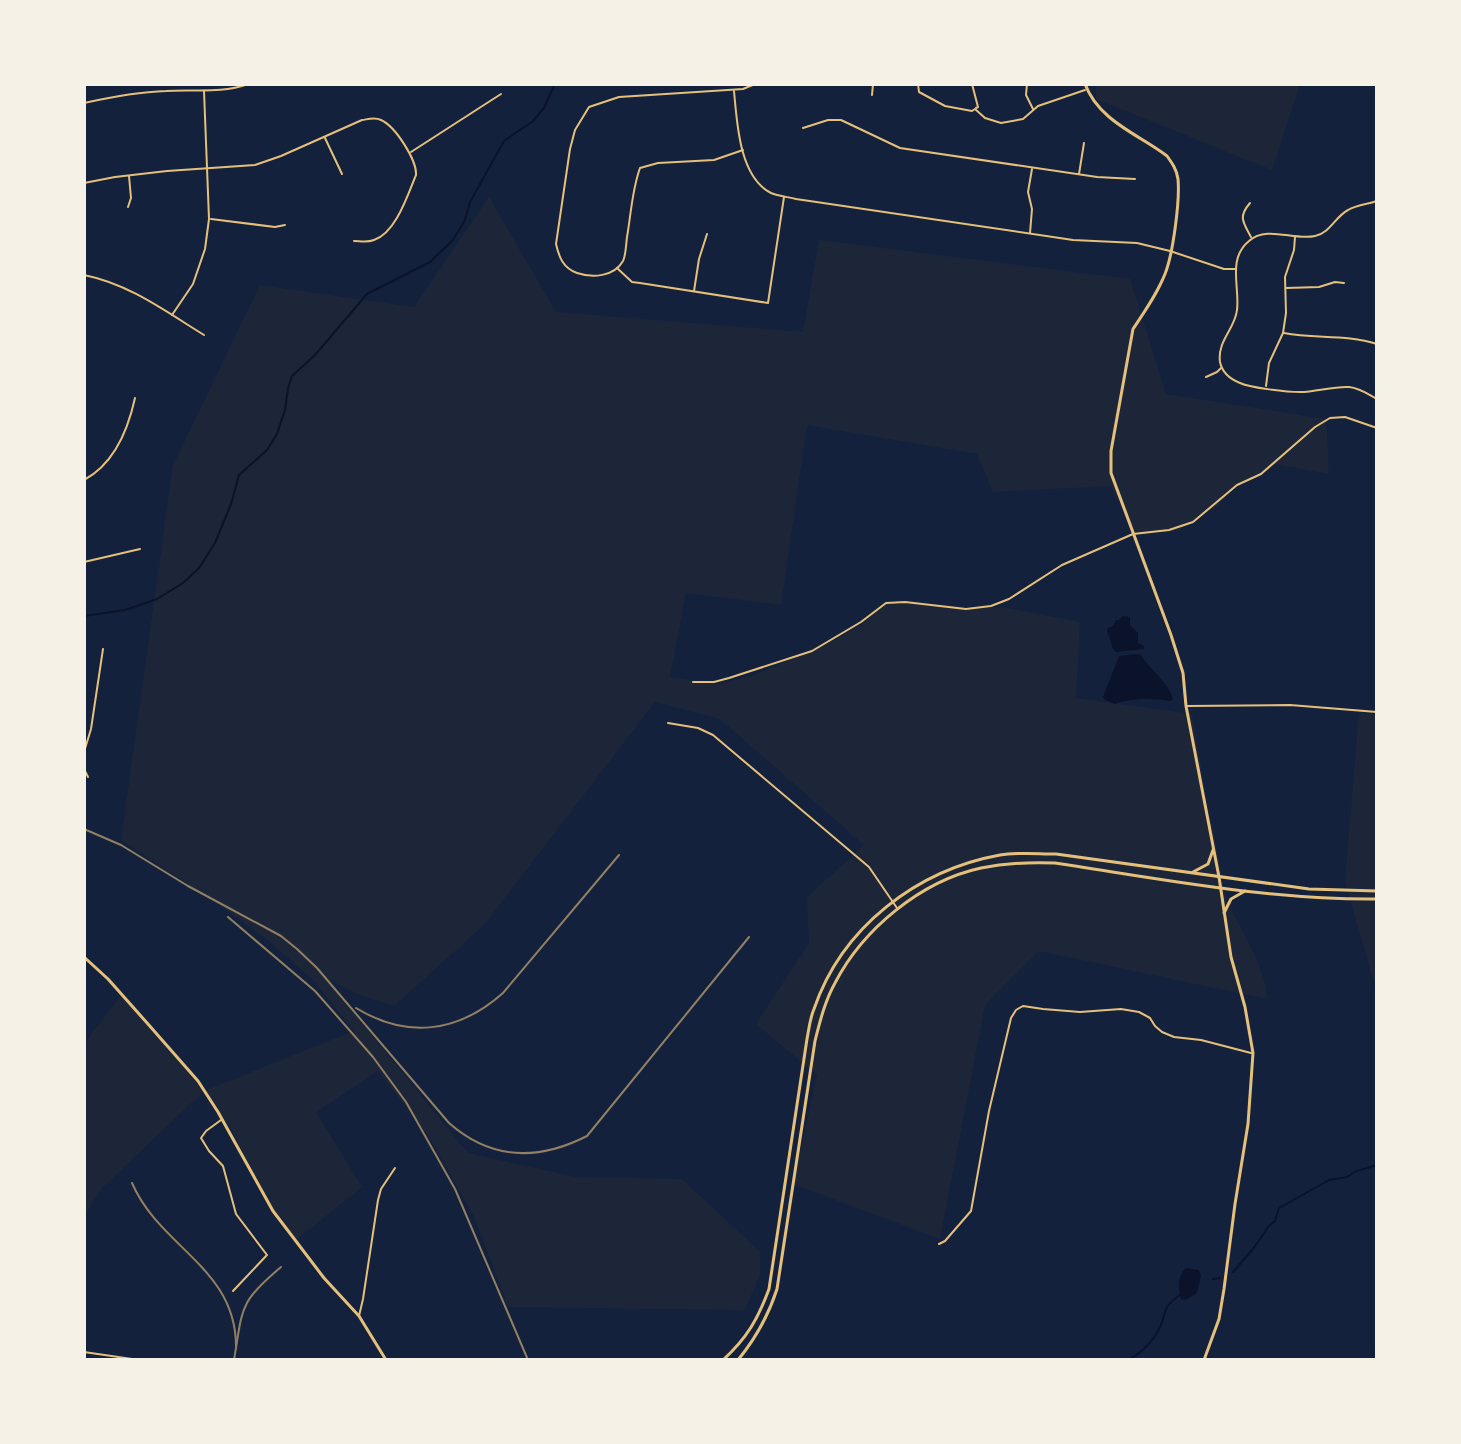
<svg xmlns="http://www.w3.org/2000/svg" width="1461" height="1444" font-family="Figtree,sans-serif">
  <rect width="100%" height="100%" fill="#14213d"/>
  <g fill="#1d2539">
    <polygon points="1096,84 1300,84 1272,170 1096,99"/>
    <polygon points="489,197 556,312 803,332 819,240 1130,279 1166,394 1326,419 1329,474 1275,464 1267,471 1237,483 1219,505 1179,531 1135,534 1111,486 993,492 977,454 807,425 781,605 686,593 670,677 719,684 752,676 832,641 863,624 886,601 965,609 1001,607 1080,622 1076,698 1192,714 1201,766 1203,788 1214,833 1226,900 1255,955 1265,983 1267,999 1039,951 985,1005 940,1239 793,1184 817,1075 756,1024 809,943 807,897 864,845 720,719 655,702 484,925 394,1006 360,995 325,978 468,1153 576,1177 682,1179 760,1252 760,1275 745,1310 508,1307 474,1216 428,1135 378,1071 316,1112 362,1187 296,1240 269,1209 232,1131 204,1091 100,1190 84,1217 84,1044 121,995 204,1091 354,1031 314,981 269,941 215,902 121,840 173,465 260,285 414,307"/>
    <polygon points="1359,713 1377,715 1377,993 1345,881"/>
  </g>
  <g fill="#0b132b">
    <polygon points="1123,616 1130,617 1130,625 1138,633 1138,643 1144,646 1144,649 1116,652 1113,649 1107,631 1108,628 1113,626 1116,620 1119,620"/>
    <path d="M1137,654L1141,655C1150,671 1169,681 1173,700L1170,701C1153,698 1131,698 1115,704L1105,700L1103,697L1119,656Z"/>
    <path d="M1186,1268L1199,1270L1201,1276L1197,1293L1186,1300L1181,1299C1178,1288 1177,1276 1186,1268Z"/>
  </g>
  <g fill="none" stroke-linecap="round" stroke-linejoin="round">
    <g stroke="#0b132b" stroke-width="2">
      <polyline points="84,616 125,610 157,599 183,583 199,568 215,543 231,504 239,475 267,450 277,434 285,410 288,388 292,376 315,355 367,294 430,262 453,240 465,220 470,202 504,141 533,121 544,108 555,84"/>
      <polyline points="1233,1272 1253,1249 1269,1226 1275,1221 1279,1208 1329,1180 1347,1177 1357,1171 1377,1165"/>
      <polyline points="1213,1279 1220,1278"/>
      <path d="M1128,1360C1143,1352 1153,1342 1160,1327C1168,1309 1161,1309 1180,1295"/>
    </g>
    <g stroke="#e5c07b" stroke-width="2">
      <polyline points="918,84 919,92 945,106 972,111 975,109 985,118 1001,123 1023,119 1038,106 1085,90"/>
      <polyline points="972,84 978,107 976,108"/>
      <polyline points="1027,84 1026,95 1033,109"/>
      <path d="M734,91C737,122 739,177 771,193C778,196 788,197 796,199L1073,240L1137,243L1170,251L1224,269H1235"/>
      <polyline points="872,95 873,84"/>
      <path d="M84,103C111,97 138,92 166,91C194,89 221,94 248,84"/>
      <polyline points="803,128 828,120 841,120 900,148 1097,177 1135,179"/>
      <polyline points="325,138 342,174"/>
      <path d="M743,150L714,160L658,163L640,168C632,190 631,214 627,237C626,244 626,255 623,261C614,277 592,278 577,273C563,268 559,257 556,244L570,149L575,130L589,107L619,97L743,89L755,84"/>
      <polyline points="411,152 501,94"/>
      <polyline points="1079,174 1084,143"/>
      <path d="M84,183L115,177L167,171L255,165L281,156L362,120C369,119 375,117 381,120C395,126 417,160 416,175C408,194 396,233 374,240C367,243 360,241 354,241"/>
      <path d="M1377,201C1368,204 1356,205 1348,210C1335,217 1330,233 1315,236C1294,241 1267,225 1249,241C1227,259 1240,287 1237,310C1235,329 1217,341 1220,362C1222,372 1230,379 1240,383C1251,388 1287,392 1300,392C1316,392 1333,386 1349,387C1360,388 1368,394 1377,399"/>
      <path d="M1250,203C1238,217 1243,222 1251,237"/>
      <polyline points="128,207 131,198 129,176"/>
      <polyline points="211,219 275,227 285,225"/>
      <polyline points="1030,233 1032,209 1028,192 1032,169"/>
      <polyline points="617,268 632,282 640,283 768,303 784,197"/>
      <path d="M84,275C129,284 165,311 204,335"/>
      <polyline points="1286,288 1319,287 1335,282 1344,283"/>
      <polyline points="694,291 699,259 707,234"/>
      <polyline points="172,315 193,284 205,249 209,219 204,91"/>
      <path d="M1284,333C1315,339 1346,334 1377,344"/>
      <polyline points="1206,377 1217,372 1221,368"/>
      <polyline points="1266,386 1269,363 1283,333 1286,313 1285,277 1294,250 1295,237"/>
      <path d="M84,480C114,464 128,430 135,398"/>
      <polyline points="84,562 140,549"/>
      <polyline points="693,682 714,682 729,678 812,651 861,622 886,603 905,602 966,609 991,606 1009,599 1062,565 1133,534 1169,530 1193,522 1237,485 1261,474 1315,427 1330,418 1345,417 1377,428"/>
      <polyline points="1187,706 1290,705 1377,712"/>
      <polyline points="668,723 698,728 713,735 869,867 897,908"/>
      <polyline points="84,752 91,729 103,649"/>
      <polyline points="84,769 88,777"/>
      <polyline points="221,1120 206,1131 201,1138 209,1151 223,1166 236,1214 267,1255 233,1291"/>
      <polyline points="939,1244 945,1241 971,1211 989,1111 1011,1018 1016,1010 1023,1006 1043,1009 1080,1012 1121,1009 1139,1012 1150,1018 1155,1026 1162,1032 1174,1037 1201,1040 1251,1053"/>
      <polyline points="359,1316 363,1299 378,1200 381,1189 395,1168"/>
      <polyline points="84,1352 139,1360"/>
    </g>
    <path stroke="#e5c07b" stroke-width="3" d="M1085,84C1099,121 1138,134 1167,156C1172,163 1177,170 1178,179C1180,201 1173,254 1165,274C1157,294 1145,311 1133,329L1111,451V473L1171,635L1183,673L1186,706L1219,877L1231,957L1245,1007L1253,1053L1248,1124L1235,1204L1224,1289L1219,1319L1204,1360"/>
    <g stroke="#e5c07b" stroke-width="3">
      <polyline points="1193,872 1208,864 1213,850"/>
      <polyline points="1224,913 1231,899 1245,891"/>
      <polyline points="84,957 108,979 148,1024 198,1081 218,1112 273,1211 324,1278 359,1316 386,1360"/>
      <path d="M723,1360C747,1338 758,1319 769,1289L807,1039C809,1029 810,1018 814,1009C842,927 917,870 1000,855C1018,852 1037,854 1056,854L1309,889L1377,891"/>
      <path d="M738,1360C756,1338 768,1317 777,1289L815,1041C820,1021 825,1001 835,983C863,929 921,881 981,868C1006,863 1030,862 1055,863C1161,879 1269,900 1377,899"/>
    </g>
    <g stroke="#918062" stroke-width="2">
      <path d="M84,829L121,845L188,886L281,936L297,949L317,968L449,1123C491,1160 538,1161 587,1136L749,937"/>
      <polyline points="228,917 315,991 373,1057 406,1102 455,1189 528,1360"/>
      <path d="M356,1008C407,1039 458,1033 503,993L619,855"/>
      <path d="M132,1183C160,1248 237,1268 236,1348"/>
      <path d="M234,1360C243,1308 238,1303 281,1267"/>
    </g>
  </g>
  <rect width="1461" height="1444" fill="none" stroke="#f6f1e7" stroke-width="172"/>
</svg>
